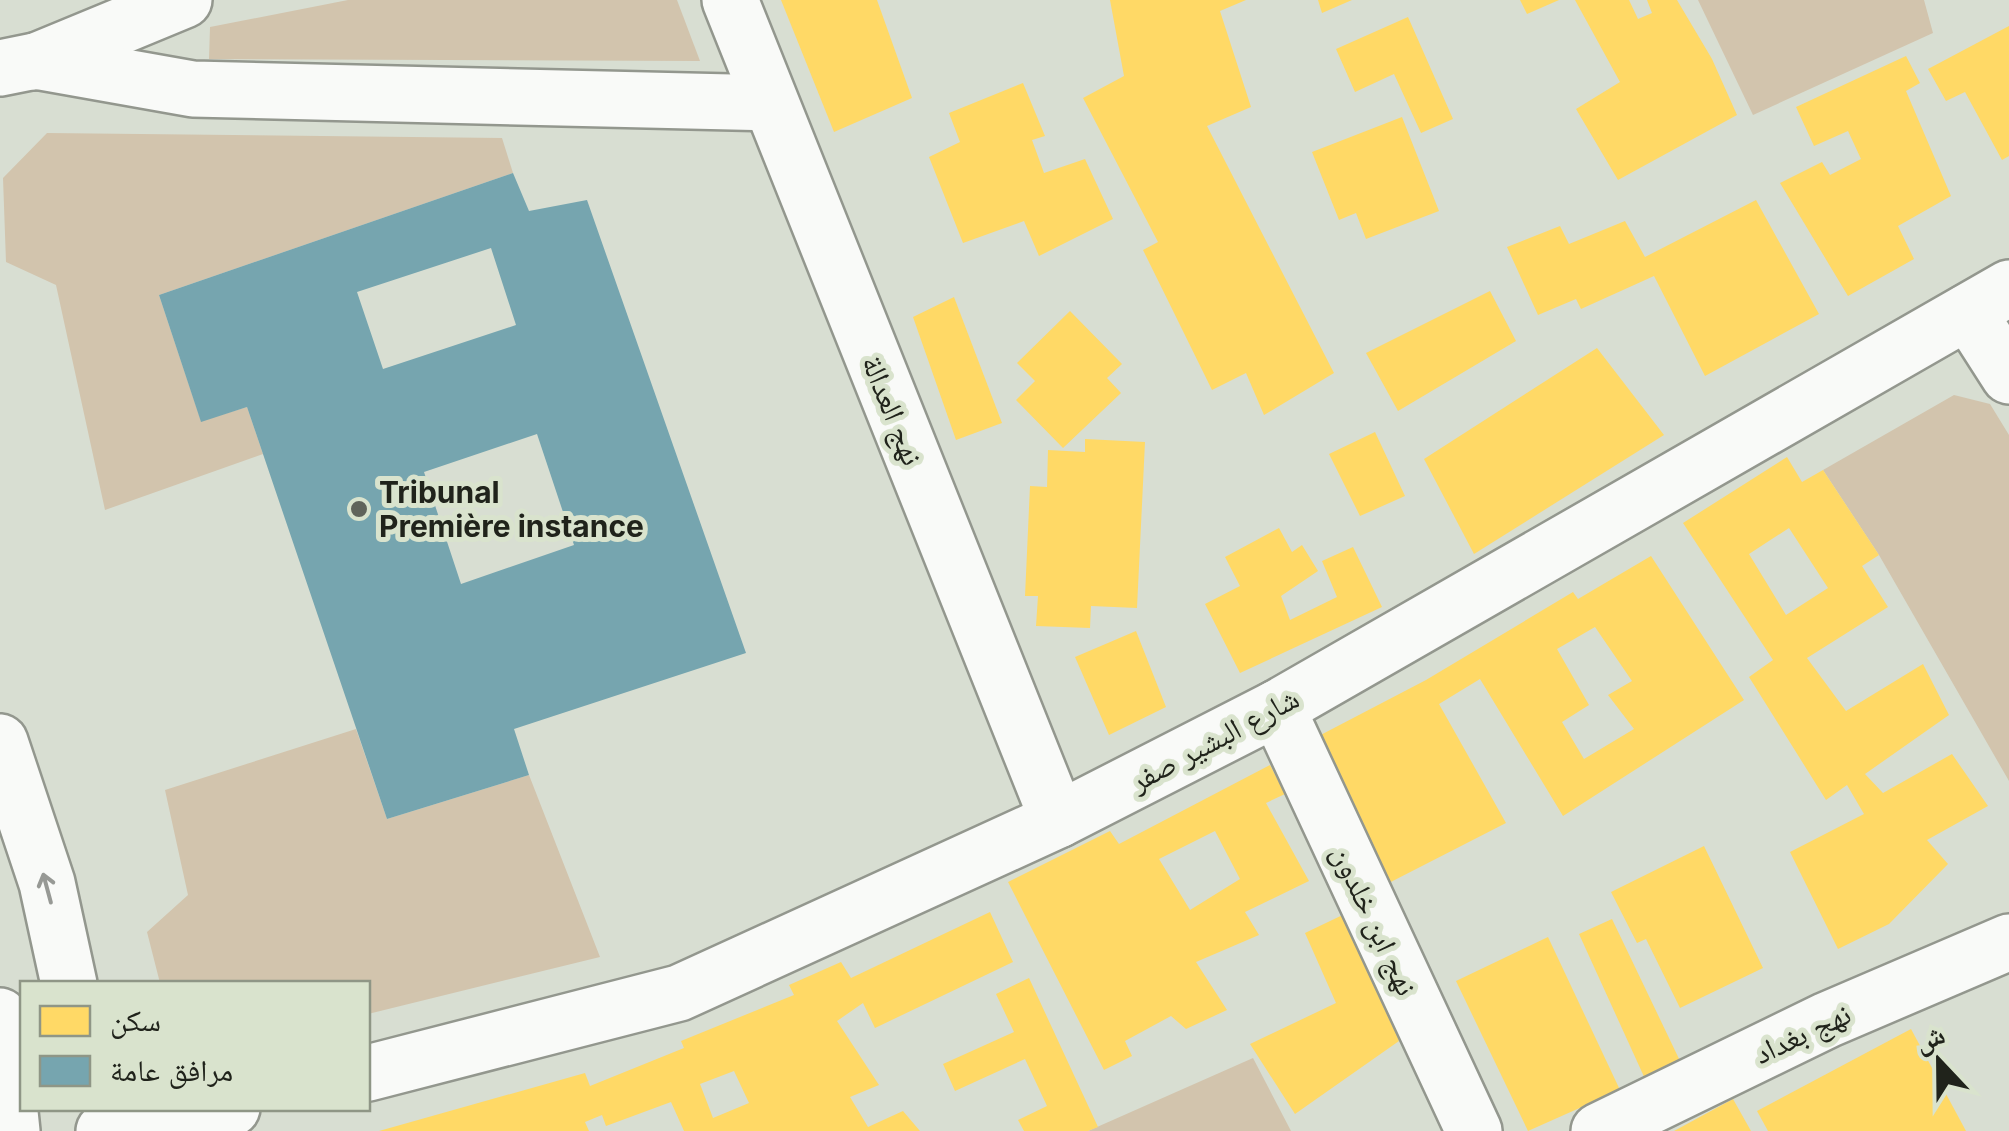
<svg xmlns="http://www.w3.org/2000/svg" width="2009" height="1131" font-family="Inter,'Noto Naskh Arabic',sans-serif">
  <rect width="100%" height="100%" fill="#d8ded2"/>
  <g fill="#d2c4ad">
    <polygon points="348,0 677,0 700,61 209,59 210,27"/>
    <polygon points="1698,0 1924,0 1933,33 1753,115"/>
    <polygon points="47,133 502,138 513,173 159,295 201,421 247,407 263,454 105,510 56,285 6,262 3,178"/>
    <polygon points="1954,395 1990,404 2009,435 2009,781 1879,555 1823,470"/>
    <polygon points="356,729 387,819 529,775 600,957 368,1014 368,984 160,983 147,932 188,895 165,790"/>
    <polygon points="1253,1058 1291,1131 1088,1131"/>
  </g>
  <g fill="#ffd966" fill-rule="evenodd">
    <polygon points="781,0 877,0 912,98 834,132"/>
    <polygon points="1110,0 1246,0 1220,11 1251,107 1207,126 1334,373 1264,415 1246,373 1212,390 1143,250 1158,242 1083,98 1124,76"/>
    <polygon points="1318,0 1352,0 1322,13"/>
    <polygon points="1520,0 1559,0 1527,14"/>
    <polygon points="1575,0 1629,0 1638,19 1652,13 1647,0 1677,0 1712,59 1737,115 1618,180 1576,109 1620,82"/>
    <polygon points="1408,17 1453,119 1421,133 1394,74 1355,92 1336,49"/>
    <polygon points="2009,26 2009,156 2002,160 1965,92 1946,101 1928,69"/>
    <polygon points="1906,56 1920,83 1906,91 1951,196 1898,226 1914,259 1848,296 1780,183 1822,162 1830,175 1861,159 1848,131 1814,146 1796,107"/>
    <polygon points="1023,83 1045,136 1032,140 1044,173 1085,159 1113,219 1039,256 1024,221 963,243 929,157 960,142 949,113"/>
    <polygon points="1402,117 1439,211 1366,239 1356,213 1339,220 1312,152"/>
    <polygon points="1756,200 1819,314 1705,376 1654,276 1581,309 1576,299 1538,315 1507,247 1560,226 1569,244 1625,221 1645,257"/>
    <polygon points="1490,291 1516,341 1398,411 1366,353"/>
    <polygon points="954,297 1002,423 956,440 913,317"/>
    <polygon points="1070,311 1122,364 1107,378 1121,393 1063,448 1016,400 1035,381 1017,363"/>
    <polygon points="1597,348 1664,435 1474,554 1424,459"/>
    <polygon points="1375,432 1405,496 1360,516 1329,454"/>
    <polygon points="1085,439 1145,442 1137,608 1091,606 1090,628 1036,626 1038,596 1025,596 1030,486 1047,487 1048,450 1085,452"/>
    <path d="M1787,457L1802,482L1823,470L1879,555L1862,566L1888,607L1807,658L1846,711L1923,664L1949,715L1865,774L1883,793L1952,754L1988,806L1927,840L1948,864L1889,924L1838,949L1790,852L1864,814L1847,785L1826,800L1749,677L1773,660L1683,523ZM1789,528L1828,588L1786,615L1749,554Z"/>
    <polygon points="1279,528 1292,552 1302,545 1318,571 1281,596 1290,620 1337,597 1322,561 1353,547 1382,607 1240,673 1205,604 1240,586 1225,557"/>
    <path d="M1651,556L1744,700L1563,816L1480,679L1439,704L1506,823L1381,887L1311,740L1426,680L1573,592L1578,599ZM1595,627L1632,681L1608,695L1634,729L1584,759L1562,722L1589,705L1557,649Z"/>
    <polygon points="1136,631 1166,707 1109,735 1075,657"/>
    <path d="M1270,765L1285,794L1266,803L1309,881L1245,912L1259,935L1196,962L1227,1010L1186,1029L1171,1016L1125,1041L1132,1056L1104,1070L1008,882L1110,831L1119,844ZM1215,831L1240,879L1190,910L1159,859Z"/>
    <polygon points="1704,846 1763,968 1680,1008 1646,939 1637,943 1611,892"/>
    <polygon points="1351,911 1399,1041 1295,1114 1250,1044 1336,1003 1305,933"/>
    <path d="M990,912L1013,962L875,1028L863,1003L837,1021L879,1085L850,1097L868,1127L903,1111L920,1131H684L671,1102L606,1126L602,1115L585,1122L589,1131H379L585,1073L590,1086L684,1048L681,1041L794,995L789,985L841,962L851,978ZM734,1071L749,1103L713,1118L700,1084Z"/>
    <polygon points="1612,919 1681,1063 1646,1081 1579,934"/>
    <polygon points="1548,937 1620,1090 1528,1131 1456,981"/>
    <polygon points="1029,978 1098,1127 1088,1131 1024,1131 1018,1120 1047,1106 1025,1059 955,1091 943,1064 1014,1032 996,994"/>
    <polygon points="1911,1029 1966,1131 1768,1131 1757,1111"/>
    <polygon points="1733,1099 1751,1131 1674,1131"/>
  </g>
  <path fill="#76a5af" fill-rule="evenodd" d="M513,173L529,211L587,200L746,653L514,729L529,775L387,819L247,407L201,422L159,295ZM491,248L516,325L383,369L357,292ZM537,434L574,545L461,584L424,472Z"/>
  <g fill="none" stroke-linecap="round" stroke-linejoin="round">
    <defs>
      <g id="minor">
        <polyline points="730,0 1058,820"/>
        <polyline points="34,62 184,0"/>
        <polyline points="0,68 35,61 193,89 770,103"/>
        <polyline points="1968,312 2009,376"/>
        <polyline points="1277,708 1474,1131"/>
        <polyline points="1599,1131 1827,1020 2009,942"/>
      </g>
      <g id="tertiary">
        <polyline points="0,742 47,883 69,984"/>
        <polyline points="0,1016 12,1131"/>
        <polyline points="368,1073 679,993 1058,820 1277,708 2009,288"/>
        <polyline points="104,1131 232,1108"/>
      </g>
    </defs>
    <use href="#minor" stroke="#93978e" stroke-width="60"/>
    <use href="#tertiary" stroke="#93978e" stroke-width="60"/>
    <use href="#minor" stroke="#f9faf8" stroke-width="55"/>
    <use href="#tertiary" stroke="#f9faf8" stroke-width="55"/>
  </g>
  <defs><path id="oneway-shaft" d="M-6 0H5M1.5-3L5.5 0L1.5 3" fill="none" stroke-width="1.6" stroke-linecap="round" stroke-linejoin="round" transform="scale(2.5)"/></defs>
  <use stroke="#979995" href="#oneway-shaft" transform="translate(47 888) rotate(-105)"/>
  <circle fill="#60645b" stroke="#d9e3cd" stroke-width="4" cx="359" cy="509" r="10"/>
  <g text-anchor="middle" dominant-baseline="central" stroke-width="10" stroke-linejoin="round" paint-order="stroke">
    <g font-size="30" fill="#20231b" stroke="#d9e3cd">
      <text transform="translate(893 410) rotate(68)">نهج العدالة</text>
      <text transform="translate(1214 739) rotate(-28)">شارع البشير صفر</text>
      <text transform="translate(1375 920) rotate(65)">نهج ابن خلدون</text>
      <text transform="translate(1802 1033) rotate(-25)">نهج بغداد</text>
    </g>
    <g font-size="30" font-weight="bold" fill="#20231b" stroke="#d9e3cd" text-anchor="start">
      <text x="379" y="492">Tribunal<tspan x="379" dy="34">Première instance</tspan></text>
    </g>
  </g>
  <rect x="20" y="981" width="350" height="130" fill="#d9e3cd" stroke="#8f9686" stroke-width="2.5"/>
  <rect x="40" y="1006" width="50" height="30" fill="#ffd966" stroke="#8f9686" stroke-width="2.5"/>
  <text x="110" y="1031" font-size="30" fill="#20231b">سكن</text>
  <rect x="40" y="1056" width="50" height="30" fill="#76a5af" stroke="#8f9686" stroke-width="2.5"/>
  <text x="110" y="1081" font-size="30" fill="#20231b">مرافق عامة</text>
  <g transform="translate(1939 1061) rotate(338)" stroke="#d9e3cd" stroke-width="8" paint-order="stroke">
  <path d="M0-8L18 38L0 25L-18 38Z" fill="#20231b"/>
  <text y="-15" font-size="28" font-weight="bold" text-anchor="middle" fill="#20231b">ش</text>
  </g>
</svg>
